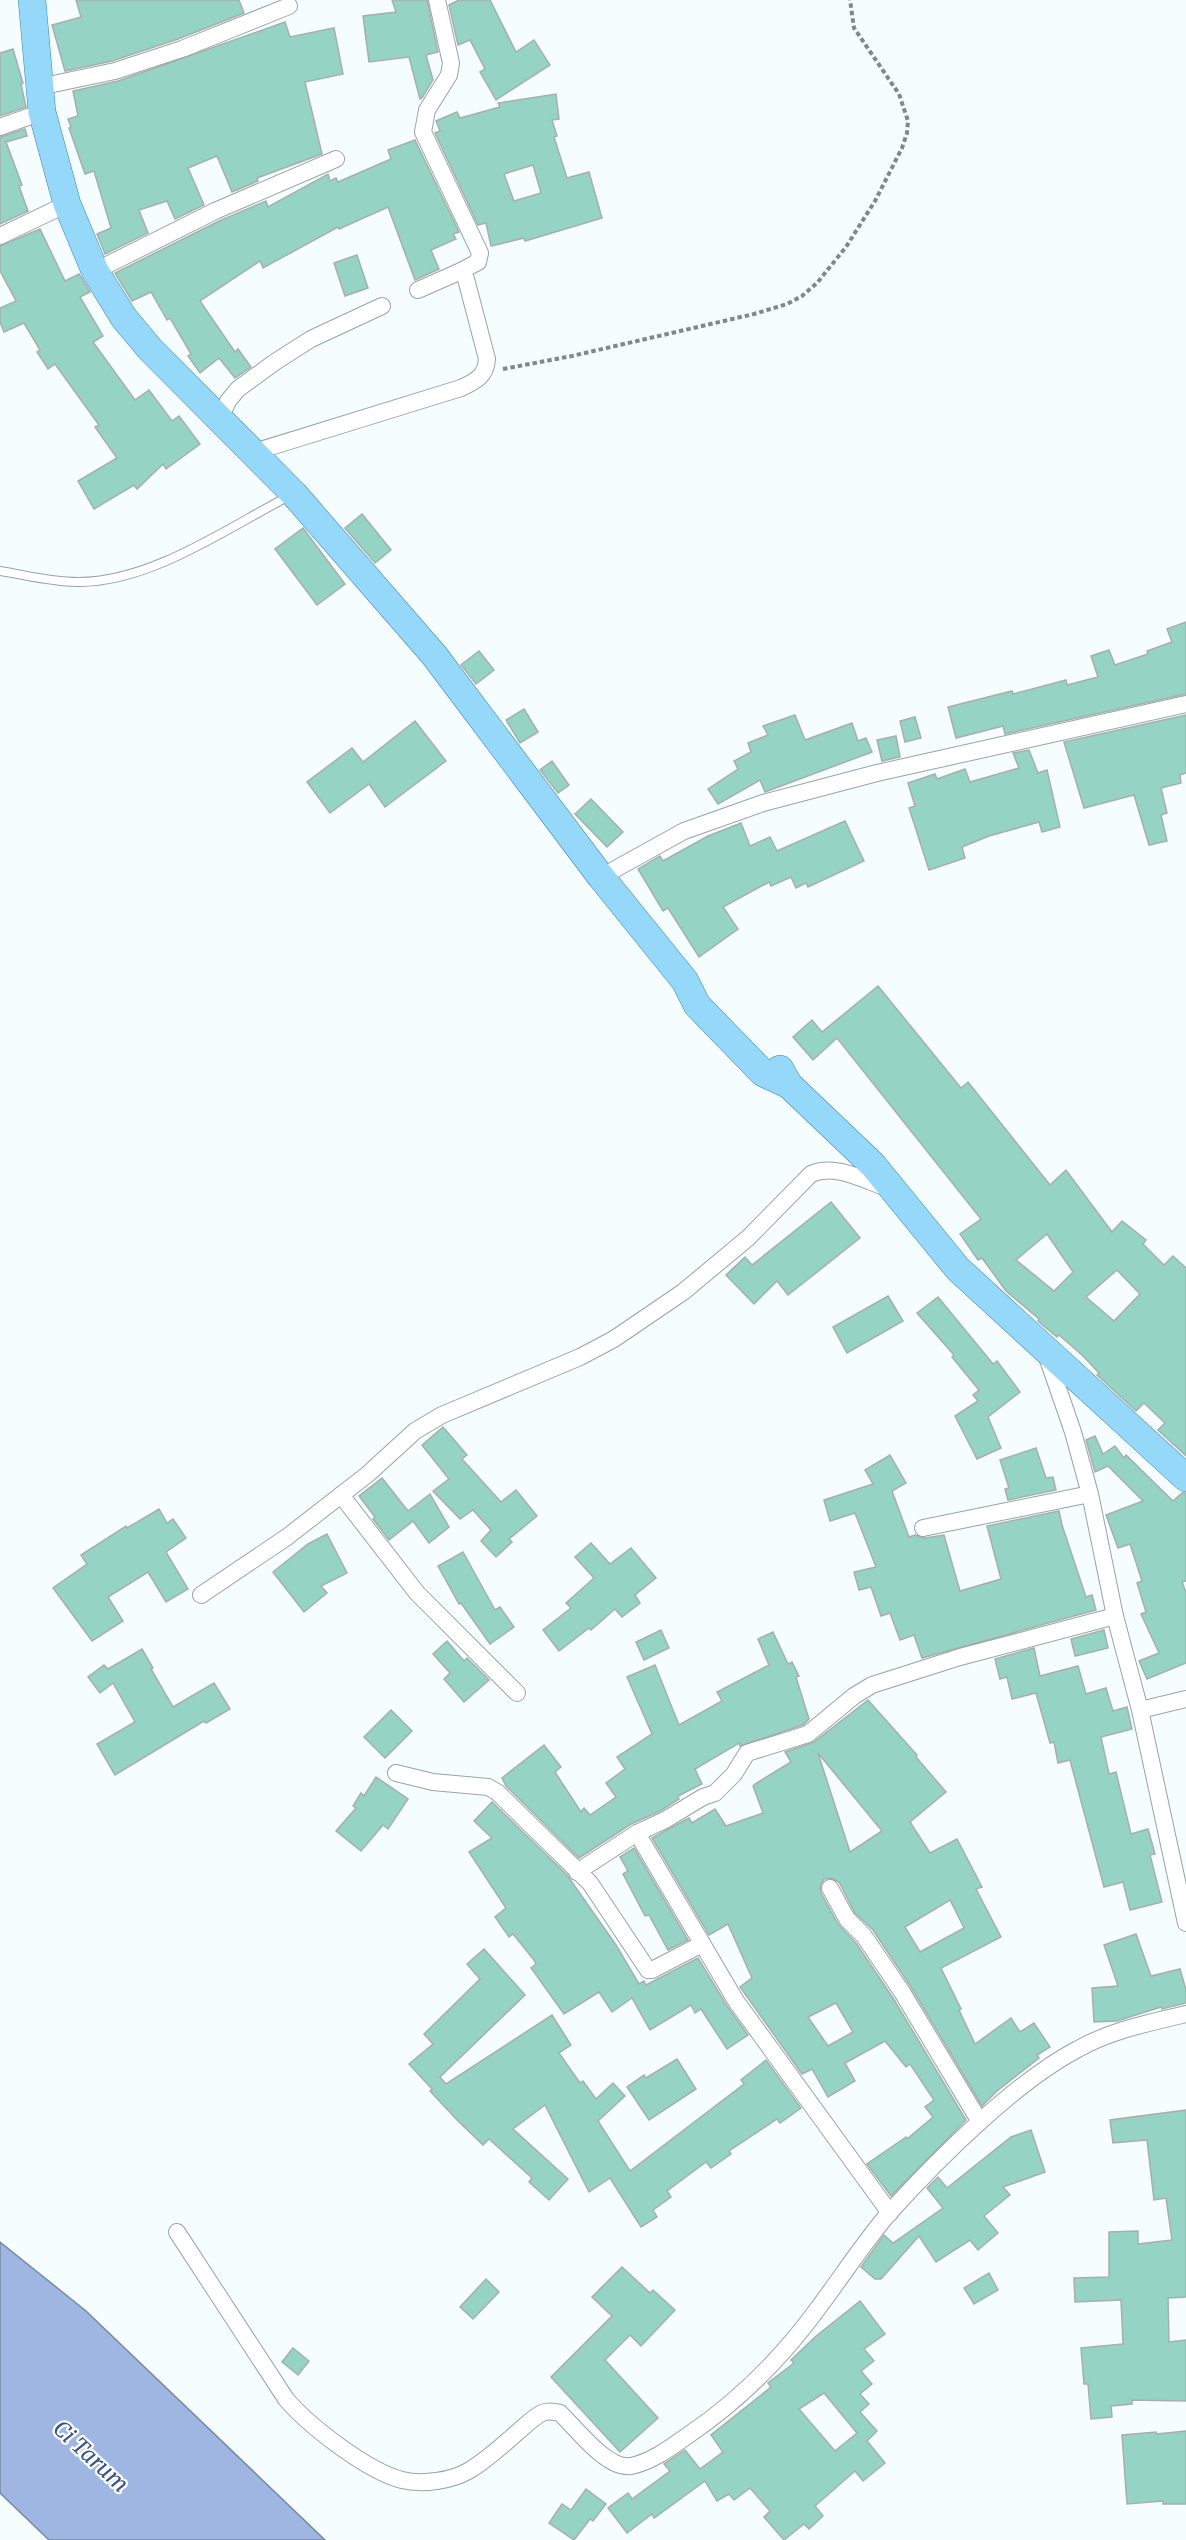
<svg xmlns="http://www.w3.org/2000/svg" width="1186" height="2540" font-family="Merriweather,serif">
  <rect width="100%" height="100%" fill="#f5fdff"/>
  <polygon fill="#9fb6e2" stroke="#7788a7" stroke-width="1.5" points="0,2242 86,2311 325,2540 49,2540 0,2493"/>
  <g fill="#95d4c5" stroke="#a6afad" stroke-width="1.5" fill-rule="evenodd">
    <polygon points="76,0 239,0 244,13 178,39 112,61 65,71 52,25 81,17"/>
    <polygon points="392,0 427,0 438,52 426,55 433,80 422,98 420,99 409,57 369,62 363,16 396,12"/>
    <polygon points="459,0 490,0 516,52 534,40 550,65 496,100 480,72 485,69 470,40 458,45 449,5"/>
    <polygon points="285,22 290,37 334,28 343,74 305,82 322,154 257,178 258,181 232,192 217,156 188,168 204,205 175,219 167,201 139,210 148,233 105,254 97,234 111,228 94,171 85,174 69,128 71,127 68,119 78,116 73,91 118,81"/>
    <polygon points="13,49 23,83 21,84 26,107 0,116 0,53"/>
    <path d="M556,94L559,119L552,120L557,136L554,137L567,178L589,172L602,218L525,241L524,238L491,246L486,223L478,225L435,133L440,131L436,121L457,112L460,118L500,107L498,103ZM533,165L541,193L514,201L504,174Z"/>
    <polygon points="25,129 27,136 6,142 22,185 19,186 28,211 0,224 0,137"/>
    <polygon points="415,140 459,232 453,234 456,239 431,250 439,269 415,280 388,207 339,229 338,227 263,268 260,261 200,301 235,352 238,349 251,367 235,378 219,358 200,373 188,356 191,354 170,318 167,320 151,292 132,301 115,273 219,221 266,201 268,207 328,174 330,181 336,178 338,182 391,159 388,150"/>
    <polygon points="40,229 65,281 79,274 90,292 80,297 103,336 93,342 135,400 149,390 172,421 179,416 200,444 166,469 163,464 137,489 134,485 94,509 78,481 117,458 95,427 99,425 55,364 48,369 37,352 40,350 24,323 4,332 0,322 0,308 16,301 0,271 0,246"/>
    <polygon points="357,255 368,288 345,296 334,263"/>
    <polygon points="362,514 391,550 375,563 345,528"/>
    <polygon points="303,528 345,584 317,605 275,549"/>
    <polygon points="1186,622 1186,694 1005,734 1003,726 956,738 948,707 1012,691 1013,694 1066,680 1067,685 1098,677 1091,656 1109,650 1115,665 1148,654 1147,651 1172,642 1167,629"/>
    <polygon points="479,651 494,670 476,684 461,665"/>
    <polygon points="524,709 538,732 520,743 506,720"/>
    <polygon points="795,715 805,740 852,723 858,741 866,738 872,752 765,792 760,780 718,804 708,789 738,769 734,761 751,752 748,743 768,735 763,726"/>
    <polygon points="1186,715 1186,773 1180,775 1181,783 1161,788 1167,813 1161,815 1167,841 1149,845 1134,795 1084,808 1064,742"/>
    <polygon points="915,717 921,738 905,742 900,721"/>
    <polygon points="415,721 446,761 385,807 369,784 330,813 307,782 352,748 363,762"/>
    <polygon points="896,736 900,757 882,761 877,740"/>
    <polygon points="1029,750 1038,773 1047,770 1060,827 1042,832 1039,822 989,836 962,847 965,858 929,870 909,808 915,806 908,783 935,774 937,779 965,769 970,782 1019,768 1013,753"/>
    <polygon points="552,761 569,785 558,793 540,770"/>
    <polygon points="591,799 623,832 607,847 575,814"/>
    <polygon points="845,821 864,861 808,887 806,883 796,888 791,877 771,886 769,882 723,907 738,929 699,957 668,908 663,911 638,869 660,856 663,861 708,836 741,823 750,846 770,837 777,851"/>
    <path d="M878,986L961,1088L968,1082L1050,1185L1066,1170L1112,1232L1122,1221L1146,1240L1143,1244L1164,1265L1173,1256L1186,1268V1456L1158,1430L1165,1423L1144,1403L1136,1411L1097,1375L1099,1373L1083,1356L1059,1335L1057,1337L1046,1328L1038,1321L1039,1319L1006,1291L982,1258L978,1260L960,1234L981,1219L837,1038L813,1060L793,1037L812,1020L822,1032ZM1047,1234L1073,1272L1054,1291L1016,1260ZM1117,1270L1140,1294L1114,1321L1086,1297Z"/>
    <polygon points="831,1202 860,1238 788,1295 777,1281 754,1304 726,1275 745,1257 752,1265"/>
    <polygon points="888,1296 903,1321 847,1353 833,1327"/>
    <polygon points="938,1297 993,1364 997,1361 1020,1392 988,1417 1001,1448 977,1459 955,1416 978,1401 973,1395 979,1390 952,1357 954,1355 917,1313"/>
    <polygon points="443,1427 467,1455 462,1459 501,1502 516,1490 537,1516 509,1539 512,1542 496,1557 481,1541 491,1530 473,1510 460,1519 433,1491 449,1479 422,1445"/>
    <polygon points="1095,1436 1103,1454 1115,1446 1124,1458 1126,1455 1173,1501 1182,1493 1186,1493 1186,1581 1182,1582 1186,1592 1186,1663 1147,1679 1139,1661 1159,1653 1141,1614 1146,1612 1137,1583 1142,1581 1130,1544 1118,1548 1106,1515 1143,1501 1108,1466 1095,1472 1086,1440"/>
    <polygon points="1036,1448 1046,1478 1053,1477 1056,1490 1008,1500 1005,1489 1009,1488 1000,1460"/>
    <polygon points="890,1455 906,1483 892,1491 909,1537 915,1535 925,1538 944,1535 960,1591 1001,1579 987,1526 1059,1511 1062,1525 1086,1597 1092,1595 1096,1610 922,1658 914,1635 900,1640 890,1613 881,1616 871,1587 859,1590 854,1572 876,1567 855,1513 830,1521 824,1500 873,1484 865,1470"/>
    <polygon points="382,1478 408,1511 430,1494 449,1527 429,1543 413,1521 389,1540 373,1519 375,1517 359,1496"/>
    <polygon points="159,1509 167,1523 173,1519 186,1538 166,1552 188,1589 166,1602 148,1572 108,1597 123,1621 92,1641 53,1588 87,1564 81,1555 126,1526 127,1528"/>
    <polygon points="327,1534 347,1573 321,1586 327,1593 304,1612 273,1572 308,1544"/>
    <polygon points="591,1543 610,1564 631,1548 656,1578 635,1595 640,1603 622,1617 615,1609 591,1630 589,1628 559,1651 543,1630 571,1608 566,1603 594,1578 575,1557"/>
    <polygon points="463,1552 495,1610 500,1607 514,1627 490,1644 461,1603 459,1604 438,1566"/>
    <polygon points="661,1630 669,1648 644,1660 636,1642"/>
    <polygon points="1104,1630 1108,1648 1075,1656 1071,1639"/>
    <polygon points="773,1632 788,1664 792,1662 799,1676 796,1677 809,1719 803,1725 740,1746 739,1743 695,1769 702,1784 678,1796 679,1799 660,1811 631,1824 579,1858 506,1786 502,1778 544,1745 561,1767 555,1772 581,1812 584,1808 590,1815 616,1797 606,1783 625,1769 617,1757 652,1734 627,1677 655,1665 679,1725 722,1701 717,1692 769,1665 758,1639"/>
    <polygon points="447,1641 464,1661 467,1658 489,1680 464,1702 444,1679 450,1673 433,1654"/>
    <polygon points="1034,1648 1040,1676 1078,1666 1086,1694 1106,1688 1113,1711 1127,1707 1132,1729 1101,1737 1109,1774 1116,1772 1131,1834 1148,1829 1155,1854 1150,1855 1162,1902 1130,1910 1123,1882 1104,1887 1070,1760 1058,1763 1054,1742 1050,1743 1036,1693 1012,1699 1007,1677 1000,1679 995,1659"/>
    <polygon points="142,1649 153,1668 151,1669 173,1707 214,1683 230,1709 206,1723 204,1721 115,1775 97,1744 135,1722 113,1683 100,1693 88,1677 104,1665 108,1669"/>
    <path d="M868,1700L917,1755L916,1757L946,1792L910,1822L930,1853L957,1839L982,1887L976,1889L1001,1937L941,1968L961,2009L959,2010L975,2044L1011,2018L1020,2032L1034,2023L1050,2047L1037,2055L1039,2058L997,2091L982,2106L911,1987L873,1930L855,1913L839,1882L831,1878L824,1879L820,1887L821,1893L838,1924L856,1943L893,1998L966,2120L891,2196L867,2164L906,2137L907,2139L933,2117L925,2107L934,2100L910,2064L906,2067L885,2041L845,2063L855,2081L828,2097L812,2069L802,2074L740,1987L752,1978L728,1924L709,1935L652,1838L689,1818L692,1823L715,1809L726,1826L763,1813L753,1786L755,1784L791,1762L785,1752L814,1742ZM818,1753L882,1831L850,1852ZM950,1900L964,1928L920,1952L905,1927ZM836,2003L853,2032L828,2046L808,2017Z"/>
    <polygon points="391,1710 412,1731 385,1758 364,1737"/>
    <polygon points="376,1777 408,1799 388,1829 383,1825 361,1851 336,1831 356,1808 353,1806 361,1793 364,1796"/>
    <polygon points="492,1802 567,1875 616,1945 639,1984 644,1981 646,1985 698,1958 727,2006 748,2035 727,2049 701,2009 695,2013 691,2005 650,2030 632,1998 612,2012 599,1992 564,2014 531,1968 536,1964 534,1960 513,1934 509,1937 495,1917 506,1908 469,1852 492,1838 474,1821"/>
    <polygon points="634,1848 688,1940 668,1950 649,1915 645,1916 623,1874 628,1871 620,1857"/>
    <polygon points="1136,1934 1151,1976 1180,1969 1186,1990 1186,2003 1162,2009 1161,2007 1117,2021 1094,2022 1092,1988 1118,1986 1104,1945"/>
    <polygon points="484,1949 525,1995 440,2077 446,2084 552,2015 571,2045 559,2053 580,2083 583,2081 596,2099 613,2083 625,2096 598,2121 630,2171 744,2084 741,2080 766,2060 801,2108 780,2123 777,2119 729,2151 731,2154 711,2168 706,2162 667,2191 671,2197 653,2210 657,2217 641,2227 610,2178 589,2192 545,2105 513,2129 568,2179 549,2200 529,2182 532,2178 489,2139 483,2145 458,2121 430,2091 432,2089 409,2064 433,2044 424,2034 480,1979 467,1964"/>
    <polygon points="677,2059 696,2089 649,2120 627,2087 644,2075 646,2078"/>
    <polygon points="1186,2110 1186,2297 1168,2298 1169,2342 1186,2340 1186,2401 1132,2400 1132,2404 1111,2406 1112,2417 1091,2419 1088,2384 1084,2384 1081,2348 1123,2344 1121,2300 1075,2302 1074,2278 1109,2277 1109,2232 1138,2231 1138,2244 1172,2240 1166,2198 1154,2200 1147,2140 1113,2143 1110,2120"/>
    <polygon points="1031,2130 1045,2172 1003,2187 1010,2195 984,2216 998,2233 978,2250 970,2240 936,2262 919,2236 881,2279 875,2279 861,2267 884,2235 893,2243 943,2208 927,2188 938,2177 947,2188 1011,2137"/>
    <polygon points="622,2267 650,2293 653,2290 675,2310 641,2346 630,2335 605,2360 658,2418 620,2452 551,2377 612,2316 592,2297"/>
    <polygon points="989,2273 998,2290 974,2304 964,2288"/>
    <polygon points="486,2279 499,2292 473,2319 460,2307"/>
    <path d="M860,2301L885,2334L864,2349L874,2361L861,2371L872,2384L860,2394L869,2404L860,2412L877,2431L867,2441L885,2463L863,2481L855,2471L815,2506L823,2516L809,2529L804,2524L784,2540L764,2517L770,2511L750,2488L734,2500L729,2494L717,2501L705,2481L654,2518L652,2514L627,2533L608,2508L628,2493L632,2499L670,2471L664,2464L685,2450L700,2469L723,2452L711,2435L771,2387L768,2383L794,2363L791,2360L815,2337ZM824,2393L857,2433L835,2451L799,2409Z"/>
    <polygon points="293,2348 309,2361 298,2375 282,2362"/>
    <polygon points="1186,2431 1186,2504 1163,2504 1163,2501 1127,2504 1122,2435 1156,2432 1156,2434"/>
    <polygon points="586,2489 606,2504 593,2521 590,2519 574,2540 549,2523 562,2504 571,2510"/>
  </g>
  <g fill="none" stroke-linecap="round" stroke-linejoin="round">
    <defs>
      <path id="lane" d="M0,571C25,575 51,582 77,582C150,583 227,528 291,495"/>
      <g id="street">
        <polyline points="39,87 115,71 182,49 289,6"/>
        <polyline points="0,127 42,112"/>
        <polyline points="0,236 67,204"/>
        <polyline points="95,271 215,211 336,159"/>
        <polyline points="418,290 461,271"/>
        <polyline points="220,419 228,401 238,389 275,362 311,339 382,306"/>
        <path d="M254,452L461,388C476,381 486,376 487,359L466,279L461,271L478,262L480,253L423,132L427,110L449,75L451,63L437,0"/>
        <polyline points="601,877 684,831 763,803 877,773 1186,704"/>
        <polyline points="1046,1354 1073,1432 1090,1494 1115,1616 1140,1710 1186,1923"/>
        <polyline points="341,1495 417,1593 517,1693"/>
        <polyline points="923,1528 1090,1494"/>
        <path d="M201,1595L287,1537L368,1474L415,1431L442,1415L580,1357L614,1339L683,1292L748,1238L811,1174C836,1163 865,1181 890,1189"/>
        <polyline points="1140,1710 1186,1699"/>
        <polyline points="396,1773 433,1782 488,1787 497,1792 590,1883 648,1970 652,1970 702,1944"/>
        <polyline points="577,1872 637,1833"/>
        <polyline points="830,1888 847,1919 864,1936 902,1992 980,2122"/>
        <polyline points="890,2213 736,2001 637,1833 665,1820 703,1797 715,1793 734,1774 747,1753 808,1734 854,1696 872,1685 960,1657 1115,1616"/>
        <path d="M177,2232L286,2399C309,2426 367,2471 402,2480C422,2485 452,2481 470,2470C488,2459 504,2444 520,2430C527,2424 534,2417 542,2413C548,2410 554,2412 560,2413C576,2428 607,2470 631,2466C651,2462 670,2448 687,2436C739,2401 782,2358 819,2307C843,2275 864,2242 890,2212C938,2159 1015,2082 1078,2049C1112,2030 1149,2023 1186,2014"/>
      </g>
      <g id="primary">
        <polyline points="32,0 42,112 67,204 95,271 124,318 150,349 294,494 434,655 601,877 685,981 697,1005 763,1073 789,1085"/>
        <polyline points="780,1069 789,1085 873,1165 958,1269 1186,1478"/>
      </g>
    </defs>
    <use href="#lane" stroke="#99a3a4" stroke-width="10"/>
    <use href="#street" stroke="#99a3a4" stroke-width="18"/>
    <use href="#primary" stroke="#3c86aa" stroke-width="28"/>
    <polyline stroke="#828789" stroke-width="4" stroke-dasharray="4.5 3" stroke-linecap="butt" points="503,369 572,356 754,314 787,304 802,296 817,283 846,247 875,201 902,148 907,133 908,121 899,94 854,28 850,0"/>
    <use href="#lane" stroke="#fff" stroke-width="8"/>
    <use href="#street" stroke="#fff" stroke-width="16"/>
    <use href="#primary" stroke="#95d8f9" stroke-width="27"/>
  </g>
  <g text-anchor="middle" dominant-baseline="central" stroke-width="4.5" stroke-linejoin="round" paint-order="stroke">
    <g font-size="22" font-style="italic" fill="#37548b" stroke="#fff">
      <text transform="translate(91 2456) rotate(43)">Ci Tarum</text>
    </g>
  </g>
</svg>
